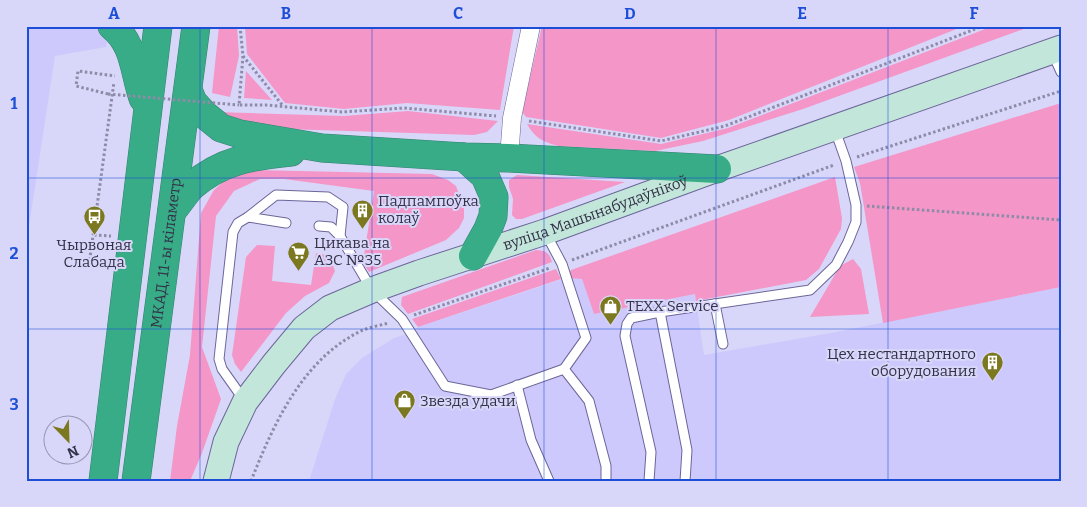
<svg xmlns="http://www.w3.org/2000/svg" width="1087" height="507" font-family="Bitter,serif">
  <rect width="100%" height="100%" fill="#d9d7f9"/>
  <g fill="#cdc9fc">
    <polygon points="26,26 111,26 106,47 55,56 26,246"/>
    <polygon points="566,278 582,279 594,314 695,294 704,355 836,332 1061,287 1061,481 309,481 335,399 346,374 362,358 394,338 410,333 418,327"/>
  </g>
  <g fill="#f496c7">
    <polygon points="219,26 237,26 239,56 230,97 212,93"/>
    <polygon points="245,26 514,26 500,110 407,103 344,109 285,103 247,54"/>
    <polygon points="542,26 964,26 729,120 661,138 526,117 523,113 523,108"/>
    <path d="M993,26H1032L803,109L703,141L655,151L558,146C542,141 536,139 527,124L661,144L728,128Z"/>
    <polygon points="246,71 272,100 244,98"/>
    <polygon points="1061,103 1061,287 883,323 860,183 854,167"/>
    <polygon points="408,111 498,121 487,132 474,135 254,128 217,112 344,116"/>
    <polygon points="251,170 432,174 448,180 456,186 464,208 464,218 459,228 446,240 369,272 363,262 374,191 284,179 260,179 234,191 216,216 202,347 221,399 202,453 190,481 170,481 177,426 190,355 201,213 214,190 232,174"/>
    <polygon points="517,175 625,182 522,219 516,219 512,215 513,199 509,187 509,180"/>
    <polygon points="835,177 842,218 841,229 819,269 806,280 696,301 695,294 594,314 582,279 566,278 571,270"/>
    <polygon points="257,245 275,246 272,281 311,285 316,253 327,255 331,260 335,271 329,283 305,296 286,313 241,372 235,364 232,355 246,257"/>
    <path d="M536,250C546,251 549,252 552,262L408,314L401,305L402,297Z"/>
    <polygon points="853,259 861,269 869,314 810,317 840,266"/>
    <polygon points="556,269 561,279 418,327 412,319"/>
  </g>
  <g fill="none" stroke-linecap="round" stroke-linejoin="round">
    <defs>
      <g id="lane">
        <polyline points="1052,52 1061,72"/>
        <polyline points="248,217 276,195 328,197 343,207 340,236"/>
        <polyline points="319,226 331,227 340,236 372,290 402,319 445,386 491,395 564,369 586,338 562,264 546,234"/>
        <polyline points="715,304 723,344"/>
        <polyline points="660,312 687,450 685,481"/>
        <polyline points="564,369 589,401 606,466 606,481"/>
        <polyline points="517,385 531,440 549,481"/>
        <polyline points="244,400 222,369 219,359 233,232 238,223 248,217 286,223"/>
        <polyline points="649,481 651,452 625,336 627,324 631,318 660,312 810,290 836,265 848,242 856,222 856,205 846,161 835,130"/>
      </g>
      <polyline id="street" points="509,158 512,118 531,26"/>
      <g id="secondary">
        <path id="s1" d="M216,481L226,442L245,402L274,364L304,328L330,308L372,290L419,273L545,232L717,169L1061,48"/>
      </g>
      <g id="highway">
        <path d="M112,26C135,44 134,73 143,98"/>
        <polyline points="188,90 193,102 205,115 221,128 240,134 322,148 464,157 509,158 717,169"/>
        <polyline points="464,157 485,176 494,197 493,216 488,229 473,256"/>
        <path d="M172,211C179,203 185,193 192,186C222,160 252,156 291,152"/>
        <polyline points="103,481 158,26"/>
        <path id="s2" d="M136,481L196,26"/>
      </g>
    </defs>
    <use href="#lane" stroke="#6b6699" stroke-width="11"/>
    <use href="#street" stroke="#6b6699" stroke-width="19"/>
    <use href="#secondary" stroke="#6b6699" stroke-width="27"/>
    <use href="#highway" stroke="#368171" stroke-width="29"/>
    <g stroke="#8d8ba8" stroke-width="3" stroke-dasharray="2.5 2.5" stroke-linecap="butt">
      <polyline points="240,26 243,56 283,106"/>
      <polyline points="243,56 239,105 266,105 342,112 404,108 496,116"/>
      <polyline points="108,94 76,86 78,71 115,76"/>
      <polyline points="529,121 661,141 725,126 983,26"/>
      <polyline points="857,157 1061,91"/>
      <polyline points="867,206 1061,220"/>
      <polyline points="94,235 111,236"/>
      <polyline points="572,260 834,165"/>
      <polyline points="89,265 114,82"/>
      <polyline points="414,315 550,268"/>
      <path d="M251,481C274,423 303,358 363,330C371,327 381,325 389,323"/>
    </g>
    <use href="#lane" stroke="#fff" stroke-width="9"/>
    <use href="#street" stroke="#fff" stroke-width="18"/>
    <use href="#secondary" stroke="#c3e6db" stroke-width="25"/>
    <use href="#highway" stroke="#37ac87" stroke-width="28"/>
    <polyline stroke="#8d8ba8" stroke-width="3" stroke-dasharray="2.5 2.5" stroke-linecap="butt" points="108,94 239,105"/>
  </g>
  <path fill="none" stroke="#1d4ed8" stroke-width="1" stroke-opacity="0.55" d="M200,26V481M372,26V481M544,26V481M716,26V481M888,26V481M26,178H1061M26,329H1061"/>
  <defs>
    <symbol id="building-pin" viewBox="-11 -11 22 30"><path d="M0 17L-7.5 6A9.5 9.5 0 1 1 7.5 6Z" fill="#7b781f" stroke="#d9d7f9"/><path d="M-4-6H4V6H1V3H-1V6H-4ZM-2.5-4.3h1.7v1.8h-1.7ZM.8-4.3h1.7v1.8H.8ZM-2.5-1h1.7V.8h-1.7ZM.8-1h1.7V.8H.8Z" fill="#fff"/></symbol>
    <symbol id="bus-pin" viewBox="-11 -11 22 30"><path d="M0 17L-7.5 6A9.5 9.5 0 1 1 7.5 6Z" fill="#7b781f" stroke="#d9d7f9"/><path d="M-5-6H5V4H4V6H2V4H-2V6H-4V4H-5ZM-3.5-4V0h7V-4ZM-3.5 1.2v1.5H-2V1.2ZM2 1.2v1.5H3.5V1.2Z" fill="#fff"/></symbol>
    <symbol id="supermarket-pin" viewBox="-11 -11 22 30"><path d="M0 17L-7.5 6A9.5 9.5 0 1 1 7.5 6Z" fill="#7b781f" stroke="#d9d7f9"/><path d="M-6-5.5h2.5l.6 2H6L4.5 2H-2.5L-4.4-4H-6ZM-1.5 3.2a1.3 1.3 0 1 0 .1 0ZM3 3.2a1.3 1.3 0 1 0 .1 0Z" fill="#fff"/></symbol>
    <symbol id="shop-pin" viewBox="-11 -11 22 30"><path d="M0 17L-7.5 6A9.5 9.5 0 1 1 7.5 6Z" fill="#7b781f" stroke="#d9d7f9"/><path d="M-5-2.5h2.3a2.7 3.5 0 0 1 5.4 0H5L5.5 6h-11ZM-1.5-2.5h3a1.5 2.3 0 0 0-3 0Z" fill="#fff"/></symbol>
  </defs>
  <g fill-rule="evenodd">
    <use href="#building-pin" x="350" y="198" width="25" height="34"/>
    <use href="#bus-pin" x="82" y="204" width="25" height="34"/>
    <use href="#supermarket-pin" x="286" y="240" width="25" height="34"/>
    <use href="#shop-pin" x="598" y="294" width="25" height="34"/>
    <use href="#building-pin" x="980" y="350" width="25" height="34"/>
    <use href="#shop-pin" x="392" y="388" width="25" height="34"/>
  </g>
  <g text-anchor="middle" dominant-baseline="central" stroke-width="4" stroke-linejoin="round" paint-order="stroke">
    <g font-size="15" fill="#333147" stroke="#d9d7f9" text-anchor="start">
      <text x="378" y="201">Падпампоўка<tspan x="378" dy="17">колаў</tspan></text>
      <text x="314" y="243">Цикава на<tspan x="314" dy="17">АЗС №35</tspan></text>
      <text x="94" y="245" text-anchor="middle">Чырвоная<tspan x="94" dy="17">Слабада</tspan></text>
      <text x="626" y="306">TEXX Service</text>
      <text x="976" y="354" text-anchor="end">Цех нестандартного<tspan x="976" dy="17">оборудования</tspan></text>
      <text x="420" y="401">Звезда удачи</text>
    </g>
    <g font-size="15" fill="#333147" stroke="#d9d7f9">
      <text stroke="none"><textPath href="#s1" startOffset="494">вуліца Машынабудаўнікоў</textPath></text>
      <text stroke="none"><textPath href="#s2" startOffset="230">МКАД, 11-ы кіламетр</textPath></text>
    </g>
  </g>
  <rect width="1087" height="507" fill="none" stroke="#d9d7f9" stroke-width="55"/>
  <g transform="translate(68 440) rotate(157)"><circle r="24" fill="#d9d7f9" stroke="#9795b2"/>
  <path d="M0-4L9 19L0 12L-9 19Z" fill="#7b781f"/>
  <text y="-8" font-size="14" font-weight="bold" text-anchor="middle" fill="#333147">N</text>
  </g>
  <rect x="28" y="28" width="1032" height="452" fill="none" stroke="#1d4ed8" stroke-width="2"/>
  <g font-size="16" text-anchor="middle" font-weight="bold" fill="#1d4ed8">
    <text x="114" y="19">A</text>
    <text x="286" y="19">B</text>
    <text x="458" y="19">C</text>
    <text x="630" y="19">D</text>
    <text x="802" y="19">E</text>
    <text x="974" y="19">F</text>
    <text x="14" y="109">1</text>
    <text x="14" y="259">2</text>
    <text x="14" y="410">3</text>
  </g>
</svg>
